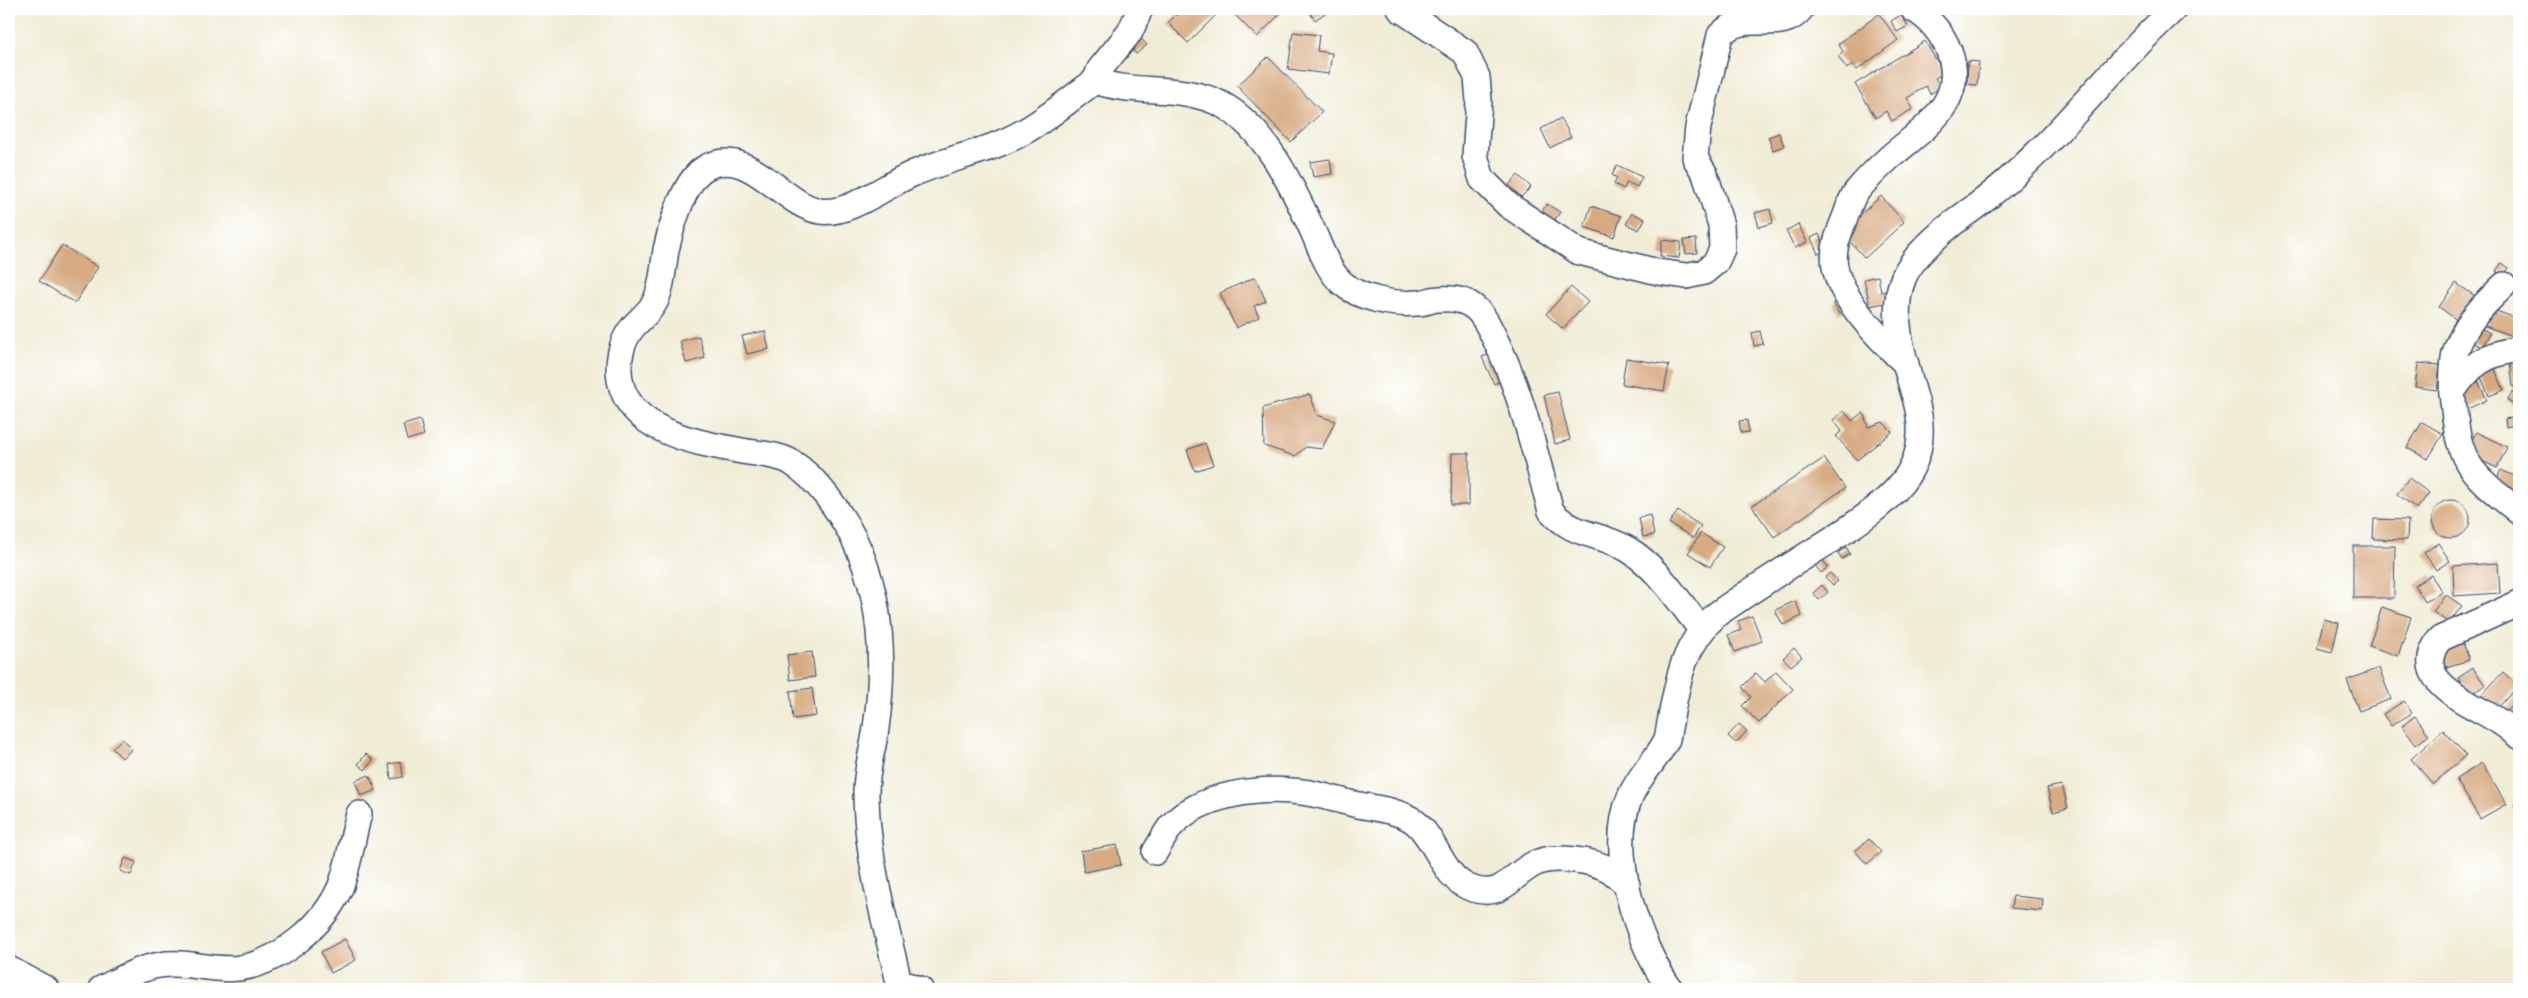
<svg xmlns="http://www.w3.org/2000/svg" width="2528" height="998" font-family="Mali,sans-serif">
  <rect width="100%" height="100%" fill="#fff"/>
  <filter id="ink" filterUnits="userSpaceOnUse"><feTurbulence type="fractalNoise" baseFrequency=".02" numOctaves="2"/><feDisplacementMap in="SourceGraphic" scale="10" xChannelSelector="R" yChannelSelector="G"/><feConvolveMatrix kernelMatrix="1 2 1 2 8 2 1 2 1" color-interpolation-filters="sRGB"/></filter>
  <filter id="wash" filterUnits="userSpaceOnUse"><feTurbulence type="fractalNoise" baseFrequency=".0096" numOctaves="4" result="noise"/><feDisplacementMap in="SourceGraphic" scale="20" xChannelSelector="R" yChannelSelector="G"/><feGaussianBlur stdDeviation="1.12" result="paint"/><feColorMatrix in="noise" values="0 0 0 0 0 0 0 0 0 0 0 0 0 0 0 0 0 1.4 0 .05"/><feComposite in="paint" operator="in"/></filter>
  <g filter="url(#wash)">
    <rect width="100%" height="100%" fill="#f0ecd5"/>
    <g id="blocks">
      <g fill="#d7aa82">
        <polygon points="1182,9 1222,9 1188,43 1168,23"/>
        <polygon points="1229,9 1285,9 1257,37"/>
        <polygon points="1307,9 1331,9 1315,20"/>
        <polygon points="1879,14 1898,40 1857,70 1853,64 1847,69 1838,56 1843,51 1838,44"/>
        <polygon points="1901,15 1908,26 1897,32 1891,21"/>
        <polygon points="1293,32 1319,35 1317,51 1332,53 1329,74 1288,69"/>
        <polygon points="1139,36 1147,45 1136,54 1128,45"/>
        <polygon points="1925,41 1944,73 1935,78 1941,87 1930,94 1926,86 1907,98 1913,109 1892,121 1886,111 1876,118 1855,84"/>
        <polygon points="1268,57 1322,112 1291,142 1237,86"/>
        <polygon points="1968,61 1979,62 1977,85 1967,84"/>
        <polygon points="1561,118 1571,137 1550,148 1541,129"/>
        <polygon points="1779,133 1784,146 1773,150 1768,137"/>
        <polygon points="1330,159 1332,174 1313,177 1310,162"/>
        <polygon points="1617,165 1642,177 1637,187 1627,182 1624,189 1614,184 1617,178 1612,175"/>
        <polygon points="1518,175 1531,187 1521,197 1509,185"/>
        <polygon points="1881,196 1904,222 1865,258 1841,232"/>
        <polygon points="1547,204 1560,212 1554,221 1542,212"/>
        <polygon points="1591,206 1621,216 1614,237 1584,227"/>
        <polygon points="1770,209 1773,223 1759,227 1755,213"/>
        <polygon points="1632,213 1645,219 1639,230 1626,224"/>
        <polygon points="1798,224 1807,242 1795,248 1786,231"/>
        <polygon points="1819,234 1826,250 1818,254 1811,238"/>
        <polygon points="1696,239 1697,253 1686,254 1684,240"/>
        <polygon points="1662,240 1681,242 1679,258 1660,256"/>
        <polygon points="62,245 98,267 75,303 39,281"/>
        <polygon points="2502,263 2509,268 2503,276 2496,271"/>
        <polygon points="1878,276 1881,292 1887,291 1890,302 1870,306 1864,279"/>
        <polygon points="1255,277 1266,301 1254,306 1259,317 1236,328 1220,293"/>
        <polygon points="2456,283 2478,298 2461,323 2439,307"/>
        <polygon points="1571,287 1588,302 1563,329 1546,314"/>
        <polygon points="1841,299 1847,310 1839,314 1833,303"/>
        <polygon points="2491,309 2518,319 2512,336 2485,326"/>
        <polygon points="2475,325 2490,333 2482,347 2467,340"/>
        <polygon points="765,331 769,349 747,354 742,336"/>
        <polygon points="1760,331 1763,344 1754,346 1752,333"/>
        <polygon points="699,336 705,358 686,363 680,341"/>
        <polygon points="1495,352 1507,378 1494,384 1482,357"/>
        <polygon points="1626,358 1669,365 1664,391 1622,384"/>
        <polygon points="2519,361 2519,387 2513,387 2510,362"/>
        <polygon points="2418,363 2440,365 2437,390 2415,387"/>
        <polygon points="2493,365 2504,390 2489,396 2478,370"/>
        <polygon points="2476,377 2487,400 2463,411 2456,398 2468,392 2463,383"/>
        <polygon points="2513,391 2519,396 2519,409 2507,400"/>
        <polygon points="1558,392 1570,440 1555,444 1544,395"/>
        <polygon points="1310,394 1317,415 1335,421 1322,449 1306,447 1295,456 1264,446 1263,408"/>
        <polygon points="1844,411 1852,421 1863,412 1868,427 1883,422 1892,432 1857,460 1836,436 1842,431 1833,420"/>
        <polygon points="2519,416 2519,424 2506,427 2505,419"/>
        <polygon points="420,420 424,435 407,440 403,425"/>
        <polygon points="1747,420 1749,432 1741,433 1739,421"/>
        <polygon points="2422,422 2443,434 2428,459 2407,448"/>
        <polygon points="2476,432 2507,447 2497,468 2465,453"/>
        <polygon points="1205,443 1213,465 1195,471 1187,450"/>
        <polygon points="1452,453 1469,453 1469,505 1451,505"/>
        <polygon points="1824,458 1845,488 1774,537 1752,506"/>
        <polygon points="2501,470 2519,478 2519,499 2493,487"/>
        <polygon points="2409,478 2429,493 2417,509 2397,494"/>
        <circle cx="2451" cy="519" r="19"/>
        <polygon points="1678,511 1701,526 1693,538 1669,523"/>
        <polygon points="1650,515 1654,535 1643,537 1639,518"/>
        <polygon points="2374,519 2408,520 2407,540 2373,539"/>
        <polygon points="1701,533 1723,547 1710,567 1688,553"/>
        <polygon points="2438,543 2450,561 2436,570 2424,553"/>
        <polygon points="2353,546 2395,546 2394,598 2353,598"/>
        <polygon points="1846,547 1850,554 1842,559 1838,553"/>
        <polygon points="1821,558 1828,567 1821,573 1814,564"/>
        <polygon points="2498,563 2500,593 2454,596 2453,566"/>
        <polygon points="1830,573 1838,581 1833,585 1825,577"/>
        <polygon points="2431,575 2442,592 2425,602 2415,585"/>
        <polygon points="1822,585 1828,592 1819,600 1813,593"/>
        <polygon points="2445,594 2462,606 2449,623 2433,612"/>
        <polygon points="1795,601 1802,616 1783,625 1775,610"/>
        <polygon points="2382,607 2411,617 2398,656 2369,646"/>
        <polygon points="1752,616 1762,641 1735,652 1728,635 1741,630 1738,621"/>
        <polygon points="2324,619 2339,623 2332,652 2317,648"/>
        <polygon points="2462,639 2469,660 2443,668 2436,647"/>
        <polygon points="1794,648 1802,657 1791,666 1783,658"/>
        <polygon points="812,652 815,677 790,680 787,655"/>
        <polygon points="2379,668 2391,699 2359,711 2347,680"/>
        <polygon points="2473,668 2485,685 2471,695 2458,678"/>
        <polygon points="1776,671 1793,689 1759,723 1742,706 1751,697 1742,687 1756,673 1765,682"/>
        <polygon points="2503,672 2518,686 2494,712 2479,698"/>
        <polygon points="812,688 816,716 793,719 790,691"/>
        <polygon points="2519,694 2519,723 2505,713"/>
        <polygon points="2404,701 2412,713 2391,726 2383,714"/>
        <polygon points="2415,716 2429,735 2416,745 2402,726"/>
        <polygon points="1739,724 1747,731 1736,743 1728,736"/>
        <polygon points="2443,730 2466,755 2433,784 2411,759"/>
        <polygon points="122,739 132,749 122,758 112,748"/>
        <polygon points="366,754 373,760 365,770 358,764"/>
        <polygon points="401,762 403,777 391,779 389,764"/>
        <polygon points="2482,763 2506,804 2480,819 2456,779"/>
        <polygon points="369,775 376,790 361,796 355,781"/>
        <polygon points="2062,785 2068,808 2053,812 2047,788"/>
        <polygon points="2519,803 2519,820 2514,804"/>
        <polygon points="1869,839 1881,852 1867,864 1855,851"/>
        <polygon points="1117,845 1121,865 1084,872 1081,851"/>
        <polygon points="125,858 136,862 131,875 120,871"/>
        <polygon points="2013,896 2043,899 2042,911 2011,908"/>
        <polygon points="345,939 356,960 331,973 321,952"/>
      </g>
    </g>
  </g>
  <g filter="url(#ink)">
    <use href="#blocks" fill-opacity="0" stroke="#3b4b70" stroke-width="1"/>
    <g fill="none" stroke-linecap="round" stroke-linejoin="round">
      <defs>
        <g id="minor">
          <path d="M1400,9L1465,52L1477,77L1479,101L1475,156L1482,179L1508,205L1579,252L1658,272L1686,276L1704,272L1716,262L1722,249L1721,225L1705,174L1695,158L1698,127L1720,35C1745,8 1780,36 1801,9"/>
          <path d="M1095,81C1135,95 1182,84 1221,104C1265,128 1291,184 1311,227C1320,246 1326,268 1342,283C1360,299 1394,305 1417,303C1425,303 1432,299 1439,299C1452,298 1465,299 1475,308C1484,315 1490,329 1495,339C1522,393 1535,454 1551,511C1575,538 1600,532 1629,550C1658,568 1679,602 1701,629"/>
          <path d="M2519,349C2485,354 2471,364 2452,392C2459,463 2464,468 2519,512"/>
          <path d="M1906,364C1882,341 1841,301 1835,267C1832,251 1838,235 1844,220C1848,211 1850,200 1856,192C1866,180 1879,167 1890,157C1924,128 1968,102 1949,51C1943,35 1929,17 1913,9"/>
          <path d="M2452,392C2453,380 2452,365 2455,354C2463,325 2483,305 2504,285"/>
          <path d="M2519,603L2440,639C2407,680 2470,703 2497,720C2505,725 2512,731 2519,736"/>
          <path d="M1155,852C1160,844 1165,834 1171,826C1201,793 1260,787 1302,792C1319,794 1337,800 1354,804C1372,808 1400,810 1415,822C1438,841 1442,879 1473,889C1504,899 1511,874 1536,863C1553,855 1593,860 1610,870C1616,874 1621,880 1627,885"/>
          <polyline points="9,969 46,989"/>
          <path d="M101,989C120,980 139,968 160,965C186,960 214,972 240,968C280,962 323,926 340,888C349,866 352,838 359,814"/>
          <path d="M920,989L899,982C885,923 866,853 866,792C866,770 873,750 876,728C885,664 883,598 854,539C840,512 817,478 791,462C777,454 758,454 742,451C699,443 630,433 620,380C617,362 621,341 633,327C641,318 651,311 656,300C663,284 663,267 666,250C671,228 684,180 705,168C749,143 781,205 820,211C848,216 886,185 912,174C948,158 990,152 1025,131C1050,117 1072,97 1095,81L1100,69L1130,32L1140,9"/>
          <path d="M1670,989C1637,943 1607,852 1630,797C1639,775 1657,760 1667,739C1677,689 1678,650 1717,614C1743,596 1769,579 1796,562C1830,540 1893,505 1911,469C1923,447 1922,424 1916,401C1906,365 1888,317 1903,279C1913,253 1952,223 1975,207C2051,151 2105,72 2174,9"/>
        </g>
      </defs>
      <use href="#minor" stroke="#3b4b70" stroke-width="28"/>
      <use href="#minor" stroke="#fff" stroke-width="25"/>
    </g>
  </g>
  <rect width="2528" height="998" fill="none" stroke="#fff" stroke-width="30"/>
</svg>
